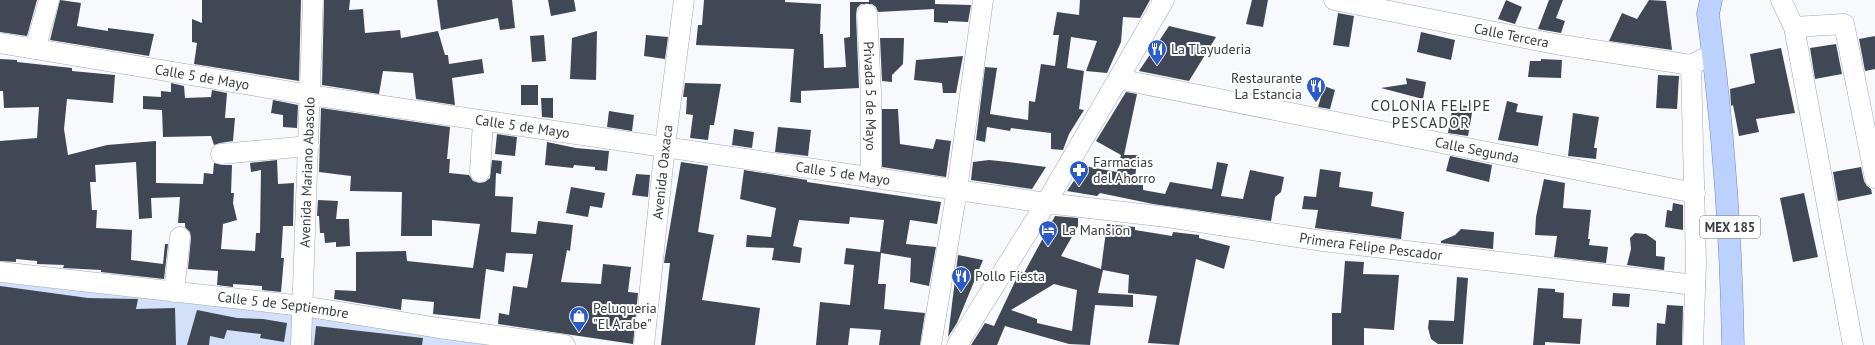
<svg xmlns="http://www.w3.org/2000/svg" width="1875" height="345" font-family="'PT Sans',sans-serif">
  <rect width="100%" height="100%" fill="#f7f9fd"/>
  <polygon fill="#d2e0fa" points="0,272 570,345 0,345"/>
  <g fill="#404856" fill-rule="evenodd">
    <polygon points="0,0 37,0 27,36 0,32"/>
    <polygon points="60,0 81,3 77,26 108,31 108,28 154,34 149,56 50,40"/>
    <polygon points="202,0 301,0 299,81 194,64 197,43 192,42 192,19 202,23"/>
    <polygon points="324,0 350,0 349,10 363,9 365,33 400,30 401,38 438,31 445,55 448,55 449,64 482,59 484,73 452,78 455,105 416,99 413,73 383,71 379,94 322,85"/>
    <polygon points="437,0 512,0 515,28 500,30 498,18 441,30"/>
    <polygon points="548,0 574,0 576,11 551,16"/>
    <polygon points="704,0 785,0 785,2 821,4 820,34 823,34 824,68 846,67 844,38 850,37 850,2 869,2 869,0 935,0 935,4 971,5 968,22 948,21 948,23 934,22 934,9 878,12 876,7 872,4 861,4 857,8 856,15 859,88 801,91 801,103 790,102 794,49 696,45 698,25 702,25"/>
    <polygon points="1080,0 1150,0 1140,18 1123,17 1121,42 1107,73 1086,71 1097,41 1071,37 1067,68 1084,71 1079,109 1084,110 1069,134 1063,150 1051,149 1051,133 1011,128 1010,131 987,127 985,142 976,140 985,67 997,68 990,114 1028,120 1029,101 1035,102 1041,64 1055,66 1059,35 1053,35 1057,12 1079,15"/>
    <polygon points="1252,0 1268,0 1263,27 1246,24"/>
    <polygon points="1506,0 1522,7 1515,24 1498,19"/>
    <polygon points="1549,0 1563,0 1556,18 1565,21 1561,33 1538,29"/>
    <polygon points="1649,0 1666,1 1672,50 1609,41 1622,13 1637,19"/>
    <polygon points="1338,13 1354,16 1349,47 1333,45"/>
    <polygon points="1169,26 1216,37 1189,81 1139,71"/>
    <polygon points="597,31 596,80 570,79 572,38"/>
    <polygon points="1421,32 1455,40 1451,60 1417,52"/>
    <polygon points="544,35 546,61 532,62 530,36"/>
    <polygon points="646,35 668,37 665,59 644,56"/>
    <polygon points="1875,36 1875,69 1865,71 1859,39"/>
    <polygon points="880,38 904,38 903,64 892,75 892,82 882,81"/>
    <polygon points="1836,44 1842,74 1815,79 1810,48"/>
    <polygon points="1781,48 1795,113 1756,119 1759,132 1739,136 1733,105 1731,106 1730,89 1755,83 1750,54"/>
    <polygon points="963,56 956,93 943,93 942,83 914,80 916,60"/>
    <polygon points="0,59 17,60 17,62 72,68 72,71 115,75 113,103 67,99 64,129 68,155 107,145 156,141 156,183 203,184 204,173 213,174 214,163 222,165 232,165 231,193 234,193 233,203 237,220 223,224 221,249 255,251 256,233 260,233 261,170 251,172 250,163 277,160 278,184 294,183 293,226 283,226 281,258 284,258 281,292 262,290 262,286 233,284 233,287 217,285 218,271 188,269 191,238 190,232 185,227 185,223 178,223 180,197 151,198 152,218 139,219 136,162 95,165 96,182 90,182 92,210 97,210 96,228 132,230 131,260 163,264 165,244 168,244 164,279 101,272 101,270 63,268 64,265 37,264 37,261 16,259 16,262 0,261 0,141 37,138 39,107 4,108 3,91 0,91"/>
    <polygon points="1541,59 1562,60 1561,78 1528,77 1530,61 1541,61"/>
    <polygon points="1658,75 1679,76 1677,109 1656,108"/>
    <polygon points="1406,78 1426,82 1423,99 1381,88 1407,84"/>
    <polygon points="171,83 184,86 185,98 211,97 212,90 227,93 225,118 235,118 233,141 220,143 214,145 211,136 163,137 162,110 143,109 143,96 161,97 161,91 171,92"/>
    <polygon points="685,83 721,84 714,125 710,125 708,140 690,138 693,115 686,114 687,97 683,97"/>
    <rect x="521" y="85" width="17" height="20"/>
    <polygon points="1324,86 1335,90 1330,109 1318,107"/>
    <polygon points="1126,92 1137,94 1124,155 1138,155 1134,184 1143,185 1143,190 1165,194 1170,182 1212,189 1217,162 1228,164 1221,196 1243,199 1250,170 1284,177 1281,192 1275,197 1271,221 1153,204 1100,193 1097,196 1067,191 1084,166 1117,172 1121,155 1096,141"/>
    <polygon points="541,98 553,98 553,118 542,117"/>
    <polygon points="273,100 298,105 297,128 283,127 283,115 271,113"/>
    <polygon points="1507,101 1518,104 1516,112 1543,116 1538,146 1498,140"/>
    <polygon points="1453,104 1473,107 1468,136 1448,133"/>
    <polygon points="321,108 450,127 447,159 450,159 449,173 469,175 473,181 479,183 485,182 490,178 492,160 502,161 501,174 496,173 495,196 513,197 511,232 536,234 538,221 573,225 570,251 567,250 561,282 601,284 603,264 631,267 628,292 638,293 633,344 498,324 499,313 509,315 513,286 527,288 533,254 506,253 504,272 486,269 480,319 433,314 434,302 402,299 401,310 334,299 335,290 356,291 356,252 406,251 407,261 473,268 480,224 432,220 432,236 401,236 402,192 350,191 351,176 319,172"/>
    <polygon points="882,109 898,109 900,144 933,149 936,139 951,141 946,177 882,167"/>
    <polygon points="609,111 634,115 632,131 607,127"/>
    <polygon points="1573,113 1599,117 1594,148 1597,148 1596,159 1568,156"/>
    <polygon points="778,127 811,130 808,156 775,152"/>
    <polygon points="734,129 754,132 752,148 732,145"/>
    <polygon points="497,134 517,137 515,156 495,154"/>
    <polygon points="547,142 576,148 609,151 607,171 595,170 595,167 574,165 573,168 545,165"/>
    <polygon points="1450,156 1492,165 1489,182 1446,171"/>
    <polygon points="989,160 1008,162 1046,167 1032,189 971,180 973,162"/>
    <polygon points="681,162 708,166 698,232 714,235 702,300 760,308 755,345 661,345 670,263 664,263 665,256"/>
    <polygon points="1861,167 1864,181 1867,186 1871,189 1872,194 1838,201 1833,172"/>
    <polygon points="1320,169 1341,172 1339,187 1373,192 1371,206 1404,212 1401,239 1315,228 1318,210 1302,209 1304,196 1316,197"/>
    <polygon points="744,170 807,180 807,182 941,202 937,224 910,220 906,244 936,247 929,286 910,282 911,258 881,253 878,284 886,284 884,309 925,313 920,345 879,345 881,330 850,328 848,345 816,345 820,302 850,305 854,265 844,264 846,248 880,252 884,220 850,217 849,224 799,220 793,246 802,248 800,263 772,260 774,248 746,247 747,235 771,237 776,208 740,199"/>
    <polygon points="636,174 650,175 648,197 632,195"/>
    <polygon points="1544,179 1565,183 1563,208 1591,210 1588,239 1590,239 1589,245 1608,247 1606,263 1554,257 1557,236 1535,235 1536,217"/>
    <polygon points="571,187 605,193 602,208 590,206 588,217 566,213"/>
    <polygon points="1804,193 1818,257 1793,262 1780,198"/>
    <polygon points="318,200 338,201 336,219 349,219 350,246 336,247 336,242 325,243 324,233 320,233 319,216 317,216"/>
    <polygon points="1673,203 1683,205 1683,230 1665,227 1667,210 1672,211"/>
    <path d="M1055,216L1078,218V226L1061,256L1101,269L1107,224L1135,227V230L1172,236L1173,232L1199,235V238L1230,246L1224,269L1196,259L1179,345L1148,343L1157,296L1128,293L1129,275L1103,270L1098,293L1133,295V307L1095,305L1090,345L1069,344L1005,326L997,345H971L985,323L994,326L1020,271L1024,273ZM1054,284L1077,290L1072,331L1037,323V319L1011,310Z"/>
    <polygon points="1461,229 1494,232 1493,249 1441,243 1441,241 1455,235"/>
    <polygon points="1635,233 1646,234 1656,241 1656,256 1665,257 1664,270 1627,265 1631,249 1630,238"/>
    <polygon points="958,255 983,260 957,323 948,337"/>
    <polygon points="1345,261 1364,262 1363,274 1399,275 1394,330 1364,328 1364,345 1332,345 1332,313 1341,313"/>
    <polygon points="1457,277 1468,278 1463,344 1438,344 1431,339 1428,328 1429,320 1454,321"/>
    <polygon points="0,286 88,298 138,299 136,309 175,308 176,345 0,345"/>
    <polygon points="1538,288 1555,289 1555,292 1564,293 1563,318 1582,319 1580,344 1545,342 1545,345 1533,345"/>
    <polygon points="1613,293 1630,294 1629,307 1612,306"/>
    <polygon points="1667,305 1683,306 1682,345 1656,345 1657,323 1665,324"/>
    <polygon points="197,310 237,318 263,319 287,323 284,342 260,338 261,334 227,330 224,339 210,336 209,345 187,345"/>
    <polygon points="316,326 423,338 422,345 314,345"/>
  </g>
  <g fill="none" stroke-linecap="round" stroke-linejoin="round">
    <defs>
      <g id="minor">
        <path id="s1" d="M1334,0L1555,44L1691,65"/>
        <polyline points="1781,0 1794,27 1853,345"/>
        <path id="s2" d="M867,14L871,92V178"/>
        <polyline points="1794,27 1844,24 1875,178"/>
        <path id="s3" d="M0,43L310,95L1046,203L1167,217L1323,241L1695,285"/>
        <polyline points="35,49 49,0"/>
        <path id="s4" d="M1118,79L1695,193"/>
        <polyline points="221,154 309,146"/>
        <polyline points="480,172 483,121"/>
        <path id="s5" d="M0,272L303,306L439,328L565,345"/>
        <polyline points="174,292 180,237"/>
        <path id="s6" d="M301,345L313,0"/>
        <path id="s7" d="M644,345L665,146L684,0"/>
        <polyline points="931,345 957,190 983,0"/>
        <polyline points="957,345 1046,203 1164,0"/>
        <polyline points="1693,345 1696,263 1691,65 1703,59"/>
      </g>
      <path id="major" d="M1711,0L1708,14C1723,124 1731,234 1733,345"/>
    </defs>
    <use href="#minor" stroke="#9fa8b9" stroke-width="21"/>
    <use href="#major" stroke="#7189bb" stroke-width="23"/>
    <use href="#minor" stroke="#fff" stroke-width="20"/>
    <use href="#major" stroke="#bcd1fd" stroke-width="22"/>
  </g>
  <defs>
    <symbol id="restaurant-pin" viewBox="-11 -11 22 30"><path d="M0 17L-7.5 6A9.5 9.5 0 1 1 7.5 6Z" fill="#2a5bc9" stroke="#fff"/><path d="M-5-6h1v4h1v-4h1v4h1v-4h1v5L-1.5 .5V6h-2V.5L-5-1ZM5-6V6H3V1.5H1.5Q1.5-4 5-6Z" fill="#fff"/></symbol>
    <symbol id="pharmacy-pin" viewBox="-11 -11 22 30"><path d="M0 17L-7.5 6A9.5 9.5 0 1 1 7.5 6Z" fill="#2a5bc9" stroke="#fff"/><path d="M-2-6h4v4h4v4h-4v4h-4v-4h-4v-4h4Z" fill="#fff"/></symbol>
    <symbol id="hotel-pin" viewBox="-11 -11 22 30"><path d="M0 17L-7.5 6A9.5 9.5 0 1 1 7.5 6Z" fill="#2a5bc9" stroke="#fff"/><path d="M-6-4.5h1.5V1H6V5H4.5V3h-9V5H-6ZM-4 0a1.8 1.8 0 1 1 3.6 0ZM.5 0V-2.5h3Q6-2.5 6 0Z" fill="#fff"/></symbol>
    <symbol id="shop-pin" viewBox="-11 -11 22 30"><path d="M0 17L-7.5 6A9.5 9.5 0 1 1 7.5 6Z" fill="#2a5bc9" stroke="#fff"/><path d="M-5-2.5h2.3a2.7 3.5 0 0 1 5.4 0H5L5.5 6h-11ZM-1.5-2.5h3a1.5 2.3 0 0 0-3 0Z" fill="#fff"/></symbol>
  </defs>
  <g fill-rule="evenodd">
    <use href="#restaurant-pin" x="1146" y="38" width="22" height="30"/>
    <use href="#restaurant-pin" x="1305" y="75" width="22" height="30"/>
    <use href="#pharmacy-pin" x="1068" y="159" width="22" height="30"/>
    <use href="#hotel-pin" x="1037" y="219" width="22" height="30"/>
    <use href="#restaurant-pin" x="950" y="265" width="22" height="30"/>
    <use href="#shop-pin" x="568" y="305" width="22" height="30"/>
  </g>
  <g text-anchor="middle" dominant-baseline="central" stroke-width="4" stroke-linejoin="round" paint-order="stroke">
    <rect fill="#fff" stroke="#74767b" stroke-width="1" x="1700" y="216" width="60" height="22" rx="3"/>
    <g font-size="13" font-weight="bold" fill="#383c43">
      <text x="1730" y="227">MEX 185</text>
    </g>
    <g font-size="14" fill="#383c43" stroke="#fff">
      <text stroke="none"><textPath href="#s1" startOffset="181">Calle Tercera</textPath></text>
      <text stroke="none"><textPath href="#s3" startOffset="205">Calle 5 de Mayo</textPath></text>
      <text stroke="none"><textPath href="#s2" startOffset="82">Privada 5 de Mayo</textPath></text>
      <text stroke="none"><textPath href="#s3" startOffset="529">Calle 5 de Mayo</textPath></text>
      <text stroke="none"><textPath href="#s4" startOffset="366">Calle Segunda</textPath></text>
      <text stroke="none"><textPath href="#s7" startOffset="174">Avenida Oaxaca</textPath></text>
      <text stroke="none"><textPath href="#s6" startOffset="173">Avenida Mariano Abasolo</textPath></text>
      <text stroke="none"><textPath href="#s3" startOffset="853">Calle 5 de Mayo</textPath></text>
      <text stroke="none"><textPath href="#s3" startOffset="1386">Primera Felipe Pescador</textPath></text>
      <text stroke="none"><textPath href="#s5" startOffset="285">Calle 5 de Septiembre</textPath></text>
    </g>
    <g font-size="14" fill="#383c43" stroke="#fff" text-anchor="start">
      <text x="1171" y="49">La Tlayuderia</text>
      <text x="1302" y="78" text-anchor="end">Restaurante<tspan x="1302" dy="16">La Estancia</tspan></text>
      <text x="1093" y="162">Farmacias<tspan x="1093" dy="16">del Ahorro</tspan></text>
      <text x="1062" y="230">La Mansion</text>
      <text x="975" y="276">Pollo Fiesta</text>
      <text x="593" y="308">Peluqueria<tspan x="593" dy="16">"El Arabe"</tspan></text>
    </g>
    <g font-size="15" letter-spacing="1" fill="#333a48" stroke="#fff">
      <text x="1431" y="105">COLONIA FELIPE<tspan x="1431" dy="17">PESCADOR</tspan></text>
    </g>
  </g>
</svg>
